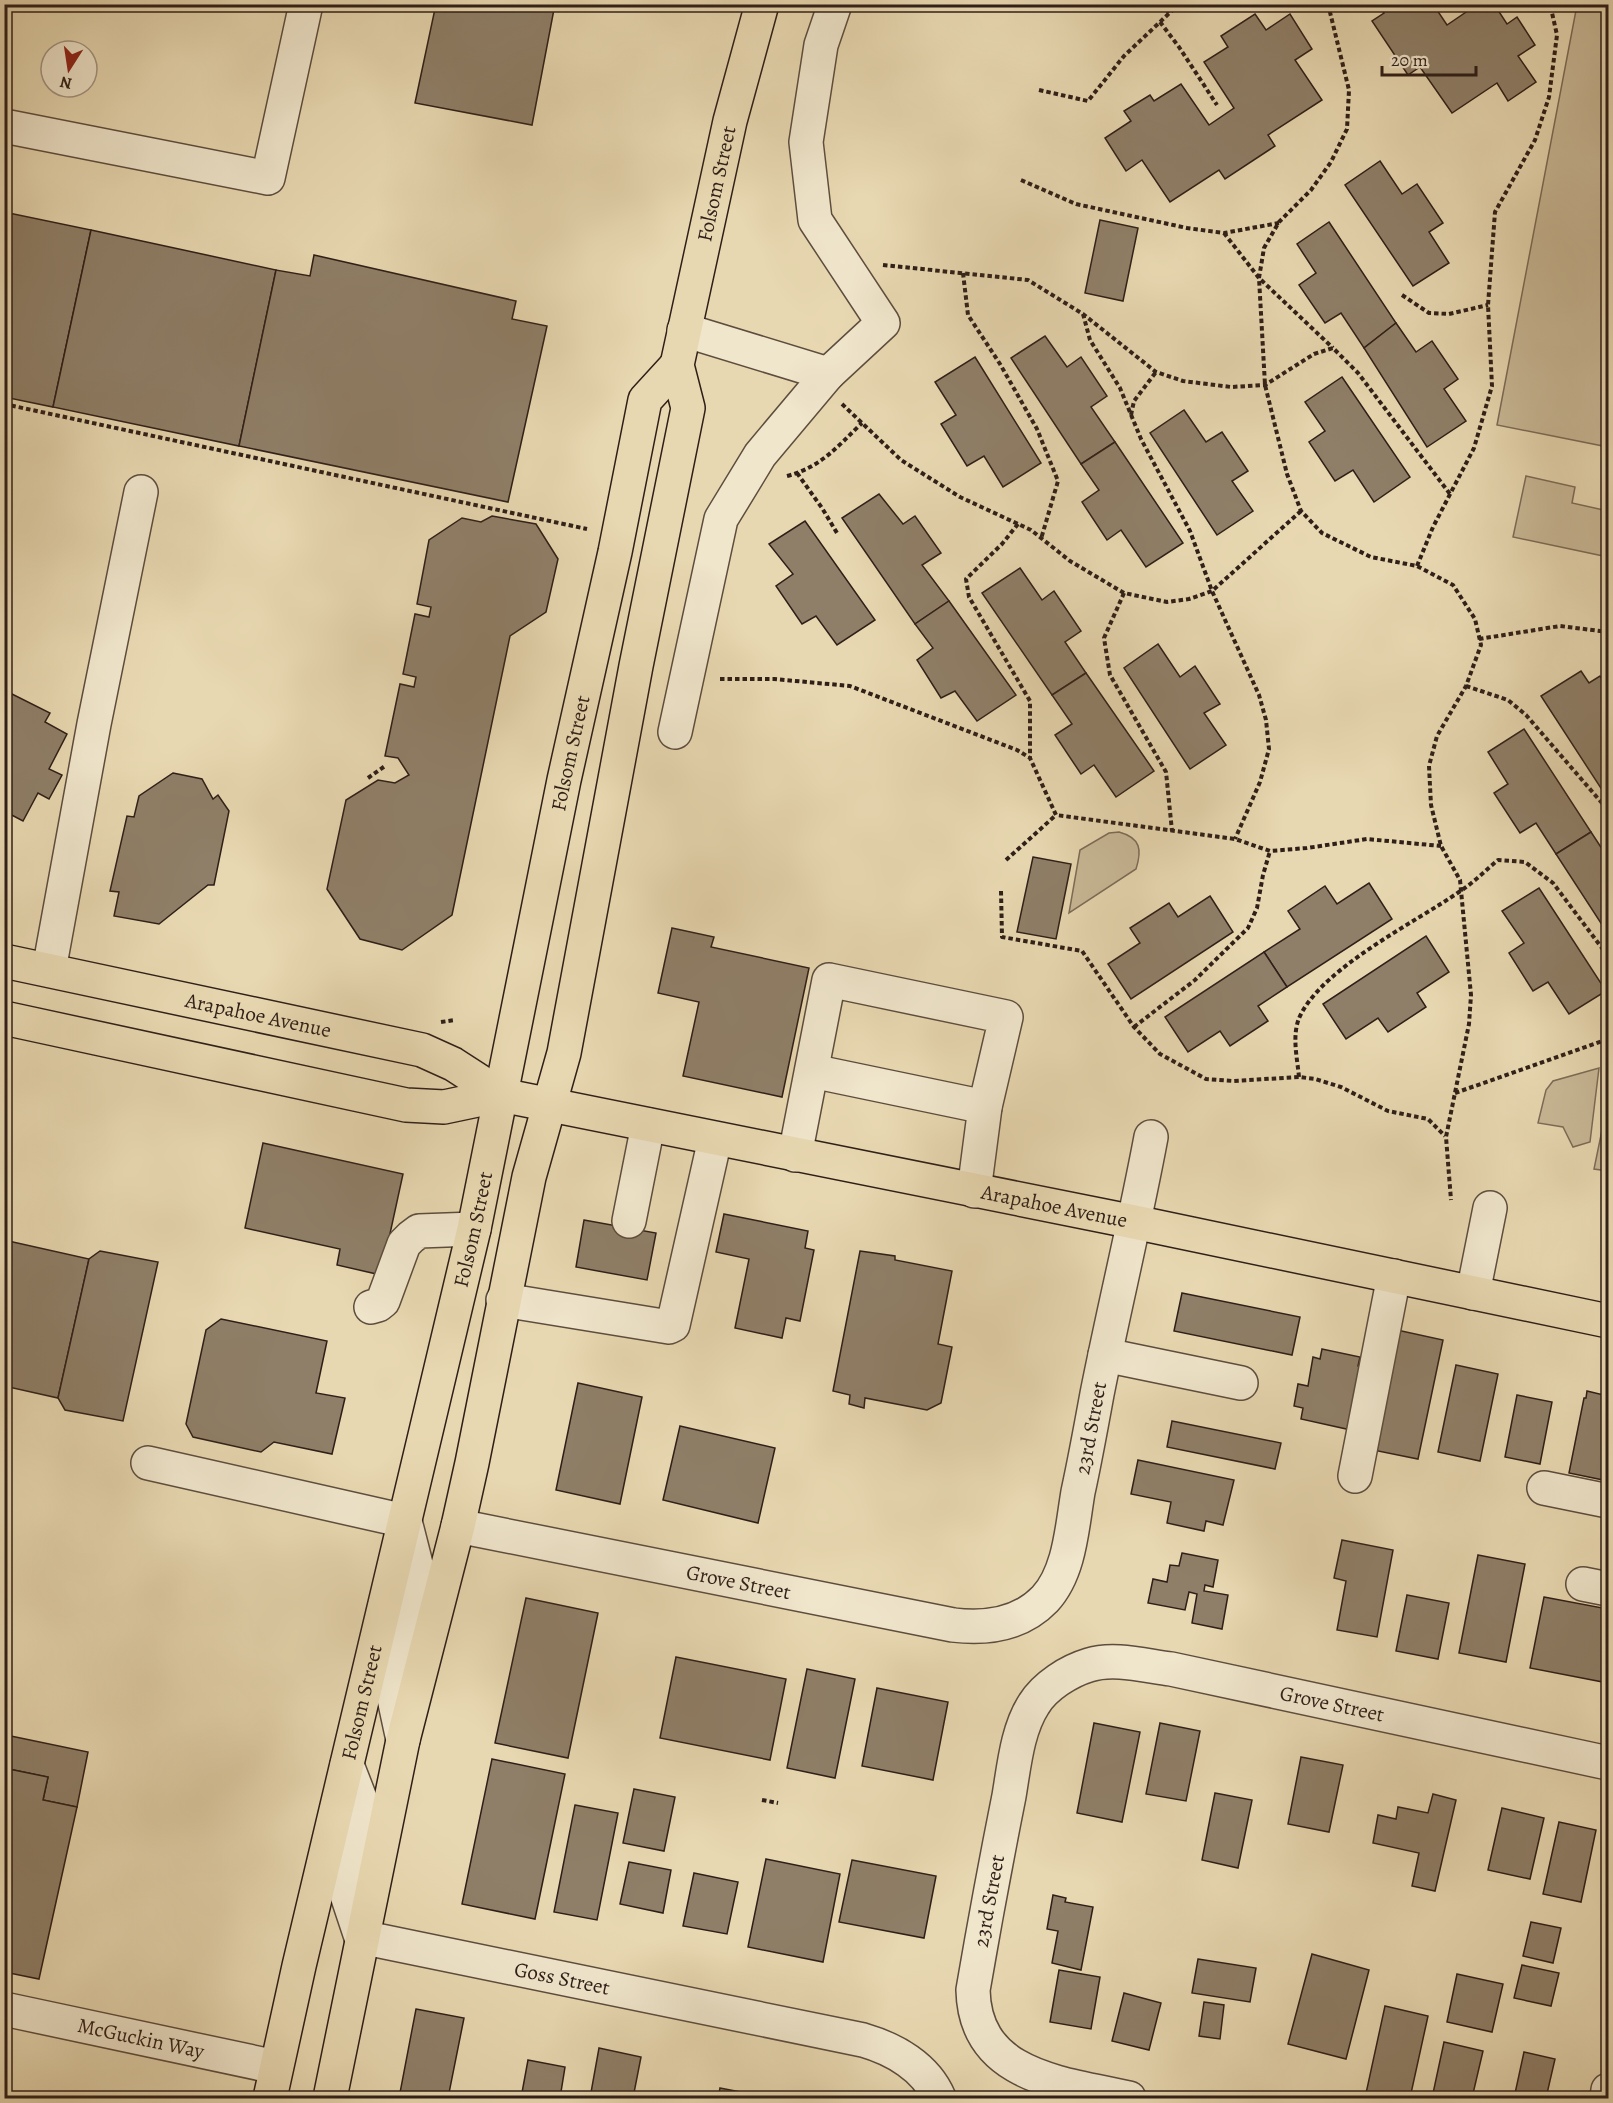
<svg xmlns="http://www.w3.org/2000/svg" width="1613" height="2103" font-family="Alegreya,serif">
  <rect width="100%" height="100%" fill="#e8d8b1"/>
  <filter id="stains"><feTurbulence type="fractalNoise" baseFrequency=".00333" numOctaves="4"/><feColorMatrix values="0 0 0 0 .2 0 0 0 0 .09 0 0 0 0 .02 0 0 0 .5 -.17"/></filter>
  <radialGradient id="worn" r=".72"><stop offset=".6" stop-color="#630" stop-opacity="0"/><stop offset="1" stop-color="#630" stop-opacity=".3"/></radialGradient>
  <g fill="#c9b997" stroke="#7c6c58" stroke-width="1.5">
    <polygon points="1577,5 1608,5 1608,447 1497,425"/>
    <polygon points="1526,476 1575,487 1572,503 1608,511 1608,557 1513,537"/>
    <path d="M1119,832C1141,838 1142,850 1136,869L1069,913L1080,850L1109,833Z"/>
    <polygon points="1599,1068 1590,1142 1573,1147 1563,1127 1538,1123 1546,1090 1553,1081"/>
    <polygon points="1608,1101 1608,1171 1594,1169"/>
  </g>
  <g fill="#8f7f68" stroke="#2f1f18" stroke-width="1.5">
    <polygon points="436,4 555,4 532,125 415,103"/>
    <polygon points="1378,4 1433,4 1447,25 1478,4 1494,4 1507,24 1517,17 1535,45 1518,56 1536,82 1508,101 1497,83 1452,113 1420,67 1408,75 1372,21 1384,13"/>
    <polygon points="1255,14 1266,30 1290,14 1312,49 1295,60 1322,100 1268,135 1275,146 1225,179 1219,170 1170,202 1142,160 1126,171 1105,138 1131,121 1124,111 1150,95 1154,101 1181,84 1209,125 1234,108 1204,62 1228,47 1221,36"/>
    <polygon points="1380,161 1402,194 1417,184 1443,223 1429,232 1449,263 1413,286 1345,185"/>
    <polygon points="4,212 91,230 53,407 4,397"/>
    <polygon points="1100,220 1138,228 1123,301 1085,293"/>
    <polygon points="1329,222 1396,323 1364,348 1341,313 1325,323 1299,285 1316,273 1297,244"/>
    <polygon points="91,230 276,270 239,446 53,407"/>
    <polygon points="314,255 516,301 512,319 547,326 508,502 239,446 276,270 310,276"/>
    <polygon points="1396,323 1416,352 1432,341 1458,379 1444,389 1466,421 1427,447 1364,348"/>
    <polygon points="1045,336 1067,367 1081,357 1107,396 1091,407 1115,442 1081,464 1011,358"/>
    <polygon points="975,357 1041,463 1003,487 984,456 967,466 941,424 956,415 935,382"/>
    <polygon points="1342,377 1410,477 1374,502 1353,470 1335,481 1309,442 1325,431 1305,402"/>
    <polygon points="1184,410 1206,442 1222,432 1248,471 1232,481 1253,511 1217,535 1150,433"/>
    <polygon points="1115,442 1183,543 1146,567 1121,530 1107,540 1082,502 1099,490 1081,464"/>
    <polygon points="879,494 903,524 915,516 941,553 922,565 949,601 915,624 842,518"/>
    <polygon points="492,516 536,524 558,559 546,612 510,636 452,915 402,950 360,939 327,889 346,800 378,780 395,783 409,775 398,758 385,756 400,684 414,687 416,677 403,674 415,614 429,617 431,607 417,604 429,540 462,518 481,522"/>
    <polygon points="805,521 875,620 837,645 816,616 802,624 776,586 793,574 769,544"/>
    <polygon points="1020,568 1042,600 1054,591 1081,631 1065,642 1086,673 1052,695 982,593"/>
    <polygon points="949,601 1016,695 977,721 955,691 941,698 917,660 933,648 915,624"/>
    <polygon points="1158,644 1180,677 1195,666 1220,704 1204,713 1226,745 1190,769 1124,668"/>
    <polygon points="1581,671 1589,683 1600,676 1608,688 1608,799 1541,696"/>
    <polygon points="1086,673 1154,771 1116,797 1094,765 1081,774 1055,735 1072,724 1052,695"/>
    <polygon points="4,690 50,713 45,722 67,734 49,769 62,775 49,799 38,793 23,821 4,811"/>
    <polygon points="1524,729 1591,832 1556,854 1536,823 1520,833 1494,793 1508,784 1488,752"/>
    <polygon points="173,773 202,779 213,799 218,795 229,811 214,885 208,885 159,924 114,916 119,892 110,891 127,816 134,817 139,796"/>
    <polygon points="1591,832 1608,858 1608,934 1556,854"/>
    <polygon points="1033,857 1071,864 1056,939 1017,932"/>
    <polygon points="1369,883 1392,919 1287,987 1264,952 1300,929 1288,911 1325,886 1337,904"/>
    <polygon points="1539,888 1606,991 1569,1014 1548,982 1533,991 1509,953 1524,943 1502,911"/>
    <polygon points="1210,896 1233,932 1131,999 1108,964 1140,943 1130,928 1169,903 1178,917"/>
    <polygon points="672,928 714,937 711,947 809,968 782,1097 683,1076 699,1002 658,993"/>
    <polygon points="1426,936 1449,972 1417,993 1426,1007 1388,1032 1378,1018 1346,1039 1323,1004"/>
    <polygon points="1264,952 1287,987 1258,1006 1268,1021 1230,1046 1220,1031 1188,1052 1165,1017"/>
    <polygon points="263,1143 403,1174 381,1275 337,1265 340,1249 245,1228"/>
    <polygon points="1608,1146 1608,1171 1603,1170"/>
    <polygon points="724,1214 808,1231 805,1248 814,1250 800,1321 786,1318 782,1338 735,1328 749,1259 716,1252"/>
    <polygon points="584,1220 656,1233 647,1280 576,1267"/>
    <polygon points="4,1240 89,1259 58,1398 4,1386"/>
    <polygon points="100,1251 158,1262 123,1421 65,1410 58,1398 89,1259"/>
    <polygon points="860,1251 895,1256 895,1260 952,1271 938,1344 952,1347 941,1403 927,1410 865,1398 864,1408 849,1404 850,1395 833,1391"/>
    <polygon points="1182,1293 1300,1317 1292,1355 1174,1331"/>
    <polygon points="221,1319 327,1341 316,1393 345,1398 332,1454 274,1442 261,1452 193,1437 186,1424 206,1330"/>
    <polygon points="1397,1330 1443,1340 1418,1459 1373,1450"/>
    <polygon points="1322,1349 1360,1357 1358,1366 1364,1368 1351,1430 1301,1419 1303,1408 1294,1406 1298,1384 1308,1386 1313,1357 1320,1359"/>
    <polygon points="1456,1365 1498,1374 1480,1461 1438,1452"/>
    <polygon points="578,1383 642,1397 620,1504 556,1490"/>
    <polygon points="1587,1391 1608,1396 1608,1481 1569,1473 1584,1398 1586,1398"/>
    <polygon points="1517,1395 1552,1402 1540,1464 1505,1457"/>
    <polygon points="1172,1421 1281,1443 1275,1469 1167,1447"/>
    <polygon points="680,1426 775,1448 758,1523 663,1500"/>
    <polygon points="1138,1460 1234,1480 1223,1525 1206,1521 1204,1531 1167,1523 1171,1502 1131,1494"/>
    <polygon points="1342,1540 1393,1550 1377,1637 1337,1630 1346,1581 1334,1578"/>
    <polygon points="1182,1553 1218,1560 1213,1587 1205,1585 1204,1591 1228,1595 1222,1629 1192,1623 1197,1594 1189,1592 1185,1610 1148,1603 1153,1579 1167,1582 1170,1565 1179,1566"/>
    <polygon points="1478,1555 1525,1564 1506,1662 1459,1653"/>
    <polygon points="1407,1595 1449,1603 1438,1659 1396,1651"/>
    <polygon points="1544,1597 1608,1609 1608,1683 1530,1668"/>
    <polygon points="526,1598 598,1613 568,1758 495,1743"/>
    <polygon points="676,1657 786,1679 770,1760 660,1738"/>
    <polygon points="807,1669 855,1679 835,1778 787,1768"/>
    <polygon points="877,1688 948,1702 933,1780 862,1766"/>
    <polygon points="1094,1723 1140,1732 1122,1822 1077,1813"/>
    <polygon points="1160,1723 1200,1731 1186,1801 1146,1794"/>
    <polygon points="6,1735 88,1752 77,1807 43,1800 48,1777 4,1768"/>
    <polygon points="1301,1757 1343,1765 1329,1832 1288,1824"/>
    <polygon points="492,1759 565,1774 535,1919 462,1904"/>
    <polygon points="4,1768 48,1777 43,1800 77,1807 39,1979 4,1972"/>
    <polygon points="634,1789 675,1797 664,1851 623,1843"/>
    <polygon points="1215,1793 1252,1800 1238,1868 1202,1860"/>
    <polygon points="1433,1794 1456,1800 1435,1891 1412,1886 1419,1853 1373,1843 1378,1815 1396,1819 1398,1807 1428,1813"/>
    <polygon points="575,1805 618,1813 597,1920 554,1912"/>
    <polygon points="1502,1808 1544,1818 1530,1879 1488,1870"/>
    <polygon points="1559,1822 1596,1830 1581,1902 1543,1894"/>
    <polygon points="766,1859 840,1874 823,1962 748,1947"/>
    <polygon points="852,1860 936,1876 924,1938 839,1922"/>
    <polygon points="629,1862 671,1870 663,1913 620,1904"/>
    <polygon points="694,1873 738,1882 727,1934 683,1926"/>
    <polygon points="1053,1895 1066,1898 1065,1902 1093,1907 1081,1970 1052,1963 1058,1931 1047,1929"/>
    <polygon points="1531,1922 1561,1928 1553,1963 1523,1956"/>
    <polygon points="1312,1954 1369,1970 1346,2059 1288,2044"/>
    <polygon points="1198,1959 1256,1968 1250,2002 1192,1993"/>
    <polygon points="1522,1965 1559,1973 1551,2006 1514,1998"/>
    <polygon points="1059,1970 1100,1977 1091,2029 1050,2022"/>
    <polygon points="1457,1974 1503,1984 1492,2032 1447,2022"/>
    <polygon points="1124,1993 1161,2003 1149,2050 1112,2041"/>
    <polygon points="1204,2002 1224,2005 1220,2039 1199,2036"/>
    <polygon points="1385,2006 1428,2016 1410,2098 1365,2098"/>
    <polygon points="416,2009 464,2018 448,2098 399,2098"/>
    <polygon points="1444,2042 1483,2051 1472,2098 1432,2098"/>
    <polygon points="599,2048 641,2057 633,2098 590,2098"/>
    <polygon points="1524,2052 1555,2059 1546,2098 1514,2098"/>
    <polygon points="528,2060 565,2067 560,2098 521,2098"/>
    <polygon points="720,2088 771,2098 718,2098"/>
    <polygon points="650,2094 674,2098 649,2098"/>
  </g>
  <g fill="none" stroke-linecap="round" stroke-linejoin="round">
    <defs>
      <g id="minor">
        <polyline points="4,126 268,178 306,4"/>
        <polyline points="684,330 828,374"/>
        <polyline points="675,732 721,519 760,455 828,374 883,323 815,220 806,142 821,45 835,4"/>
        <polyline points="49,970 94,724 141,492"/>
        <polyline points="812,1071 985,1107"/>
        <polyline points="795,1155 829,980 1006,1017 985,1107 974,1191"/>
        <polyline points="629,1221 648,1125"/>
        <polyline points="1473,1293 1490,1208"/>
        <polyline points="503,1300 669,1327 673,1325 715,1139"/>
        <polyline points="371,1307 378,1305 383,1301 404,1244 411,1237 419,1231 474,1229"/>
        <polyline points="1105,1355 1241,1383"/>
        <polyline points="148,1463 405,1521 417,1568 392,1689 403,1740"/>
        <polyline points="1355,1476 1394,1276"/>
        <polyline points="1544,1488 1608,1501"/>
        <path id="s1" d="M458,1526L953,1625C986,1629 1020,1625 1045,1599C1070,1572 1072,1527 1078,1492C1085,1460 1091,1427 1097,1394C1114,1308 1135,1223 1151,1137"/>
        <polyline points="1583,1584 1608,1589"/>
        <path id="s2" d="M347,1765L363,1806L347,1895L361,1937L863,2040C894,2049 926,2067 939,2098"/>
        <path id="s3" d="M4,2009L276,2067"/>
        <path id="s4" d="M1129,2098C1063,2083 975,2078 973,1990C984,1926 996,1861 1009,1796C1014,1767 1017,1730 1034,1704C1045,1686 1069,1671 1089,1665C1114,1657 1146,1666 1171,1669L1608,1763"/>
        <polyline points="1607,2098 1608,2090"/>
      </g>
      <g id="major">
        <path id="s5" d="M4,961L422,1050L453,1064L501,1095L1134,1222L1608,1321"/>
        <polyline points="4,1018 406,1105 444,1107 501,1095"/>
        <path id="s6" d="M270,2098L299,1966L474,1229L564,780L615,552L645,400L677,365"/>
        <path id="s7" d="M330,2098L403,1740L458,1526L472,1463L529,1177L564,1053L636,666L688,408L677,365L730,121L762,4"/>
      </g>
    </defs>
    <use href="#minor" stroke="#5d4d3e" stroke-width="36"/>
    <use href="#major" stroke="#2f1f18" stroke-width="36"/>
    <g stroke="#2f1f18" stroke-width="4" stroke-dasharray="4.5 3" stroke-linecap="butt">
      <polyline points="1162,4 1169,13"/>
      <polyline points="1328,4 1349,90 1347,129 1331,162 1311,190 1279,222 1264,248 1259,278 1265,385 1287,474 1301,511 1322,533 1371,557 1417,566 1453,585 1475,619 1481,645 1466,686 1437,736 1429,766 1431,805 1441,846 1460,880 1471,995 1469,1024 1446,1137 1451,1200"/>
      <polyline points="1160,22 1179,47 1217,105"/>
      <polyline points="1039,90 1088,101 1124,56 1179,4"/>
      <polyline points="1021,180 1076,204 1187,228 1224,233 1279,223"/>
      <polyline points="1224,233 1259,278 1333,348"/>
      <polyline points="883,265 1028,280 1083,314 1156,372 1183,381 1231,387 1265,385 1314,354 1333,348 1358,373 1450,494"/>
      <polyline points="963,273 968,315 1000,364 1037,429 1058,481 1041,539"/>
      <polyline points="1402,295 1429,313 1449,314 1488,305"/>
      <polyline points="1083,314 1090,340 1120,388 1141,439 1190,531 1212,591 1259,695 1266,720 1269,749 1260,782 1235,839"/>
      <polyline points="4,404 587,529"/>
      <polyline points="842,404 901,460 960,497 1031,530 1070,561 1124,593 1167,602 1189,599 1212,591 1301,511"/>
      <polyline points="1131,415 1134,401 1156,372"/>
      <polyline points="797,473 822,508 837,533"/>
      <path d="M787,476C821,467 837,447 862,423"/>
      <polyline points="1018,524 1002,544 966,579 969,597 1030,701 1030,758"/>
      <polyline points="1417,566 1433,527 1474,448 1492,386 1488,305 1495,212 1535,140 1549,97 1557,35 1550,4"/>
      <polyline points="1124,593 1104,638 1110,675 1166,772 1172,831"/>
      <polyline points="1479,639 1560,626 1608,632"/>
      <polyline points="720,679 774,679 850,686 1017,750 1030,758 1056,815 1235,839 1270,851 1307,848 1367,839 1441,846"/>
      <polyline points="1466,686 1508,700 1526,715 1608,810"/>
      <polyline points="368,778 385,766"/>
      <polyline points="1006,860 1056,815"/>
      <polyline points="1001,891 1002,937 1082,951 1134,1027 1160,1054 1206,1079 1233,1081 1299,1077 1315,1079 1341,1087 1388,1111 1428,1119 1445,1136"/>
      <polyline points="441,1022 455,1020"/>
      <polyline points="1134,1027 1195,980 1248,928 1257,908 1263,875 1270,851"/>
      <path d="M1299,1077C1297,1056 1291,1033 1301,1014C1326,966 1414,923 1459,892C1473,883 1485,871 1498,860L1525,862L1553,883L1608,956"/>
      <polyline points="1455,1093 1608,1039"/>
      <polyline points="762,1800 778,1803"/>
    </g>
    <use href="#minor" stroke="#f0e6cc" stroke-width="33"/>
    <use href="#major" stroke="#e8d8b1" stroke-width="33"/>
  </g>
  <g text-anchor="middle" dominant-baseline="central" stroke-width="6" stroke-linejoin="round" paint-order="stroke">
    <g font-size="21" fill="#2f1f18" stroke="#f0e6cc">
      <text stroke="none"><textPath href="#s7" startOffset="1958">Folsom Street</textPath></text>
      <text stroke="none"><textPath href="#s6" startOffset="1378">Folsom Street</textPath></text>
      <text stroke="none"><textPath href="#s5" startOffset="260">Arapahoe Avenue</textPath></text>
      <text stroke="none"><textPath href="#s5" startOffset="1083">Arapahoe Avenue</textPath></text>
      <text stroke="none"><textPath href="#s6" startOffset="892">Folsom Street</textPath></text>
      <text stroke="none"><textPath href="#s1" startOffset="783">23rd Street</textPath></text>
      <text stroke="none"><textPath href="#s1" startOffset="286">Grove Street</textPath></text>
      <text stroke="none"><textPath href="#s6" startOffset="406">Folsom Street</textPath></text>
      <text stroke="none"><textPath href="#s4" startOffset="819">Grove Street</textPath></text>
      <text stroke="none"><textPath href="#s4" startOffset="300">23rd Street</textPath></text>
      <text stroke="none"><textPath href="#s2" startOffset="384">Goss Street</textPath></text>
      <text stroke="none"><textPath href="#s3" startOffset="140">McGuckin Way</textPath></text>
    </g>
  </g>
  <rect width="1613" height="2103" fill="none" stroke="#e8d8b1" stroke-width="24"/>
  <rect x="6" y="6" width="1601" height="2091" fill="none" stroke="#2f1f18" stroke-width="3"/>
  <rect x="12" y="12" width="1589" height="2079" fill="none" stroke="#2f1f18" stroke-width="1.5"/>
  <g transform="translate(69 69) rotate(192)"><circle r="28" fill="#f0e6cc" stroke="#a39684" stroke-width="1.5"/>
  <path d="M0-4.5L10 22L0 15L-10 22Z" fill="#8f2418"/>
  <text y="-9" font-size="16" font-weight="bold" text-anchor="middle" fill="#2f1f18">N</text>
  </g>
  <path d="M1382 66v9h94v-9" fill="none" stroke="#2f1f18" stroke-width="3"/>
  <text x="1391" y="66" font-size="18" fill="#2f1f18" stroke="#f0e6cc" stroke-width="4.5" paint-order="stroke">20 m</text>
  <rect width="100%" height="100%" filter="url(#stains)"/>
  <rect width="100%" height="100%" fill="url(#worn)"/>
</svg>
